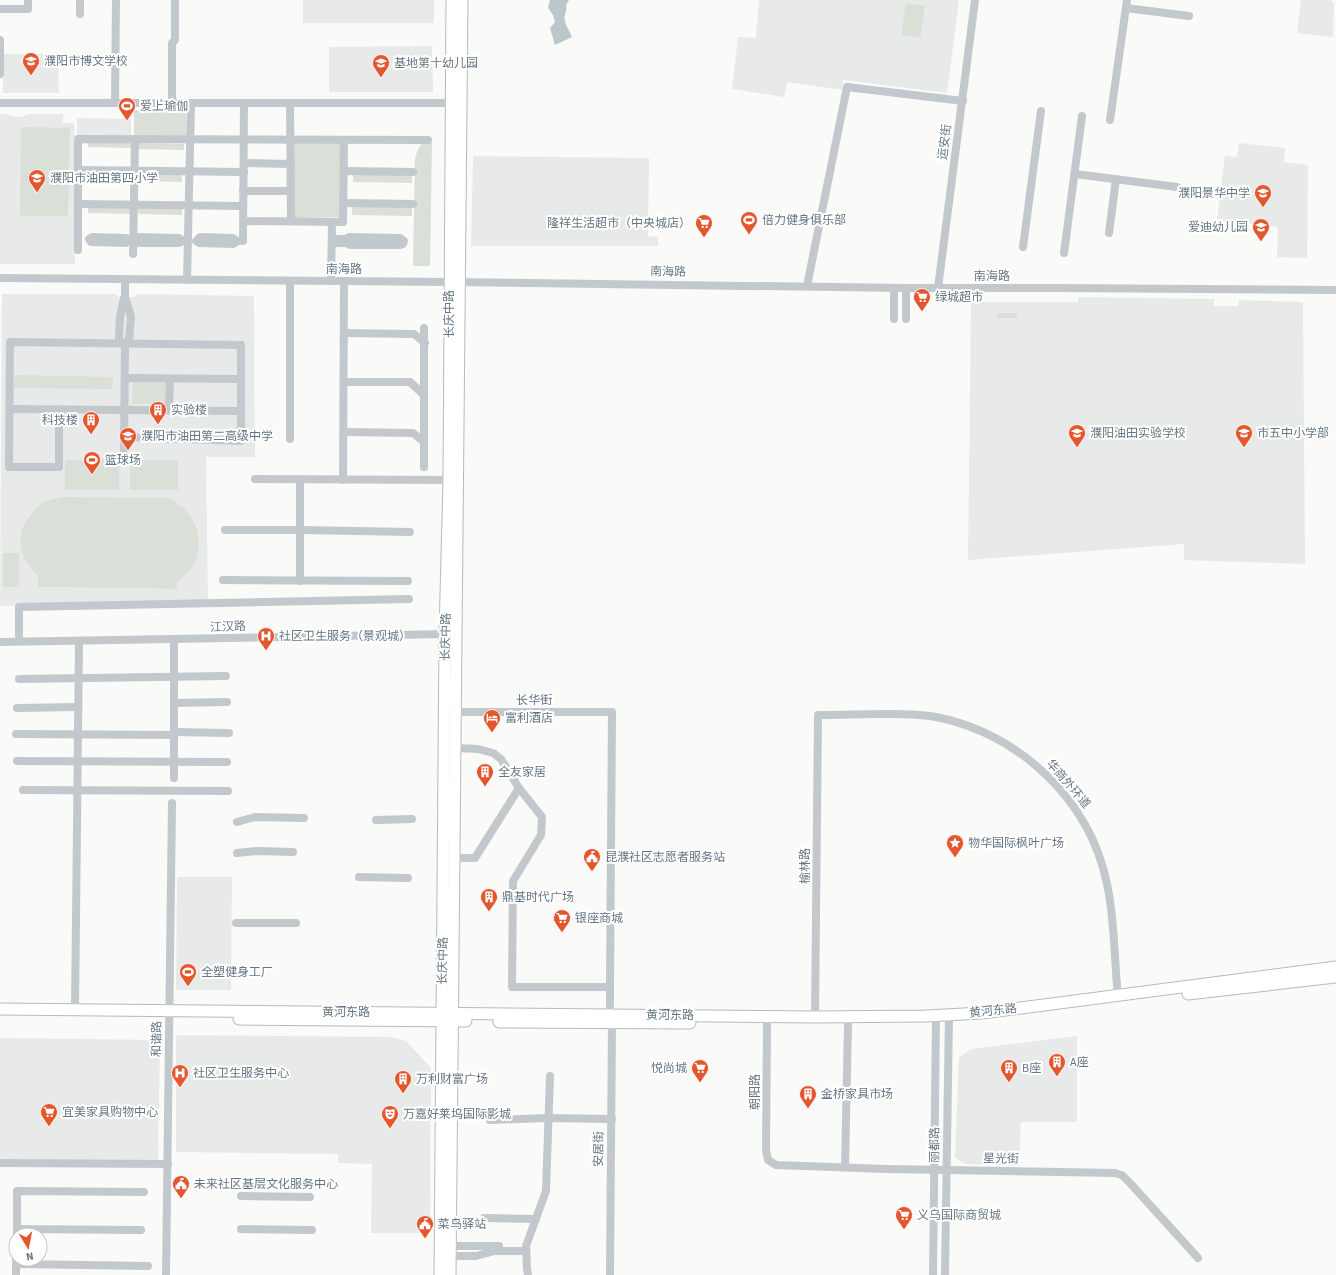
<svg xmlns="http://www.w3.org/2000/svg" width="1336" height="1275" font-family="'Source Sans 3','Noto Sans SC',sans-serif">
  <rect width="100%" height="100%" fill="#fafaf8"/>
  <g fill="#e8e9e9" fill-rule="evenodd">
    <rect x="303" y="0" width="131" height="23"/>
    <polygon points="759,0 959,0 947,93 843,80 842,90 787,82 784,97 732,89 738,37 756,38"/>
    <polygon points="1301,0 1331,0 1334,4 1333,37 1297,33"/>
    <polygon points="432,46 433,92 329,92 329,47"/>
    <polygon points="3,54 48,54 48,60 58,60 59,93 3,93"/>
    <polygon points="0,114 7,114 11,116 17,117 23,117 27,114 63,114 63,123 74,123 75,264 0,264"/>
    <polygon points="77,118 131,119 131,137 77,137"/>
    <polygon points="1239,143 1285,148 1284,162 1308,165 1307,258 1277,257 1278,227 1217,220 1225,156 1237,157"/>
    <polygon points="473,156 649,158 648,236 658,237 658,246 471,246"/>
    <path d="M2,294H115L118,297H134L138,294L254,296L255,457H206L208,600L0,606ZM198,534V551L191,569L177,582V589L38,587V576Z"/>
    <polygon points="1078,297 1214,299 1214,306 1238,306 1239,300 1303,302 1305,564 1184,560 1184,544 968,560 971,302 1078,302"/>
    <polygon points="177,877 232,877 231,990 176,990"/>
    <polygon points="176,1035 390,1037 406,1041 431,1068 430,1233 371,1233 372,1164 338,1163 338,1154 176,1152"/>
    <polygon points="1077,1036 1077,1122 1021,1122 1019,1166 965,1164 955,1157 959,1058 971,1049"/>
    <polygon points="0,1038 160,1040 158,1164 0,1164"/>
  </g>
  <g fill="#dadfd7">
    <polygon points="906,3 925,6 920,38 901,35"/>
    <polygon points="134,110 186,111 186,137 134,138"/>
    <polygon points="21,127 70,128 68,216 20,216"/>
    <polygon points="88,142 132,143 132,148 88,147"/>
    <polygon points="293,142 341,142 341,217 293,218"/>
    <path d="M425,142H432L430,266H413L415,159C417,151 418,147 425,142Z"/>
    <polygon points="139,143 184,144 184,150 139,149"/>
    <polygon points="88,172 132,173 132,181 88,181"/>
    <polygon points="138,173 182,174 182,182 138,181"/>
    <polygon points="353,173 412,174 412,183 353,182"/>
    <polygon points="88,205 132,206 131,214 88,213"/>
    <polygon points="138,206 182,207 182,215 138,214"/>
    <polygon points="352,206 412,207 412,216 352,215"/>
    <rect x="997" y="313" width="20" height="5"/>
    <polygon points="15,375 113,377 112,389 14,388"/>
    <polygon points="133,382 167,383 167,404 132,404"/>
    <rect x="65" y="460" width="54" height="30"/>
    <rect x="130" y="460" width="48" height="30"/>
    <path d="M62,497L170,498C178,504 186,509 191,517C201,532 201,554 191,569C188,573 182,578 177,582V589L38,587V576C17,556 14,532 34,511C36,509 39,505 41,504C46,500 55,499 62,497Z"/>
    <rect x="3" y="553" width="16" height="34"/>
  </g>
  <path fill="#bbc7cb" d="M550,0H569L566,5C568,11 563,15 565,21C566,26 570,32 572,37L555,45L550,28L555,22L553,15L548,8Z"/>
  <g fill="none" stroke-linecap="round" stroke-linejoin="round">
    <defs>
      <g id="major">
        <polyline points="1188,994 1336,977"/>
        <polyline points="0,1009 815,1017 926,1016 982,1013 1336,967"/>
        <polyline points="239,1019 466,1021"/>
        <polyline points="499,1022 690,1023"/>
        <polyline points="440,1275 445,634 449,480 452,0"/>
        <polyline points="450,1275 462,0"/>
      </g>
    </defs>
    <use href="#major" stroke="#b5babe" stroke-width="13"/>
    <g stroke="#c3c8cc" stroke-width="8">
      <polyline points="1126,8 1189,16"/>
      <polyline points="0,9 28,9 28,0"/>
      <polyline points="80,14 80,0"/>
      <polyline points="0,40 0,74"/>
      <polyline points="0,103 451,103"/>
      <polyline points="115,103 116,0"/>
      <polyline points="172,103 172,43 175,40 175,0"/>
      <polyline points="290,103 291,221"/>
      <polyline points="1110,120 1127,0"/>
      <polyline points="244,163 291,164"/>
      <polyline points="78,170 244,172"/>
      <polyline points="344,171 413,172"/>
      <polyline points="1075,174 1177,187"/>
      <polyline points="243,191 291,191"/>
      <polyline points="344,203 413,204"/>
      <polyline points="78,204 243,206"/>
      <polyline points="243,221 343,222 344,140"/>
      <polyline points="1109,233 1116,179"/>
      <polygon points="92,237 126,238 129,240 126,243 91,242 89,239"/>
      <polygon points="139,237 179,238 183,241 179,243 139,243 135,240"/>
      <polygon points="200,237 233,238 237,241 233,244 199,243 196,241"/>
      <polyline points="237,241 243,241 244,103"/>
      <polyline points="332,243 346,243 350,245 400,245 403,244 404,241 400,238 349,237 346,239 332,239"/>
      <polyline points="1023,247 1041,111"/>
      <polyline points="78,250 78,139 428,140"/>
      <polyline points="1064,253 1082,116"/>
      <polyline points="133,254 135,139"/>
      <polyline points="0,278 449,282 906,288 1058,288 1336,290"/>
      <polyline points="187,280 191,103"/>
      <polyline points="331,281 332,222"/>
      <polyline points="807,286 847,87 963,101"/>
      <polyline points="894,288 894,319"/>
      <polyline points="938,288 975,0"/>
      <polyline points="124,298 120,317 119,339 125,344"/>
      <polyline points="906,319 906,288"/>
      <polyline points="344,333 414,334 425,343"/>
      <polyline points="125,378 240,379"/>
      <polyline points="344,382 410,382 424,395"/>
      <polyline points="10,409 240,411"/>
      <polyline points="59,409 59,467 9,467 10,342 241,345 241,441 124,437"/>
      <polyline points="169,410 170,379"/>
      <polyline points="344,432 413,433 424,442"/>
      <polyline points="290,439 290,281"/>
      <polyline points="124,455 125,344 129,340 131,317 125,297 125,279"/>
      <polyline points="424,467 424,328"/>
      <polyline points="255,479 449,480"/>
      <polyline points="343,480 344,281"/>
      <polyline points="225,530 300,530 410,532"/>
      <polyline points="223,580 408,581"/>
      <polyline points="300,581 300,479"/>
      <polyline points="174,640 174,778"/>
      <polyline points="19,641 19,607 409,599"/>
      <polyline points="0,642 449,634"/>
      <polyline points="19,679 226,676"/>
      <polyline points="174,703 227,702"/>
      <polyline points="17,708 78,707"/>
      <polyline points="456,712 612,712 610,987"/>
      <polyline points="174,732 229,733"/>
      <polyline points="16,734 174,735"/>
      <polyline points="455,748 478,749 493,753 501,759 519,788 542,817 541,835 513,881 512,987 610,987 610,1006"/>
      <polyline points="17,761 227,762"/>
      <polyline points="23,790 228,791"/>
      <polyline points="376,820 412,819"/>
      <polyline points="237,822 255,817 304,818"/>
      <polyline points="237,853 257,851 293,852"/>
      <polyline points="448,858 475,858 519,788"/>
      <polyline points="359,877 408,878"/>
      <polyline points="236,923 296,923"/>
      <polyline points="75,1010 79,641"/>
      <path d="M815,1017L818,715C841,715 864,714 887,714C903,714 920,714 936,717C1020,734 1090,800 1107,884C1115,921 1114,959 1118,996"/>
      <polyline points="767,1024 766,1150 768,1160 776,1165 886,1169 1115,1173 1122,1175 1130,1183 1198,1258"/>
      <polyline points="490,1120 548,1118 612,1119"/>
      <polyline points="0,1163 168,1164"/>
      <polyline points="845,1167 848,1024"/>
      <polyline points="241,1196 310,1197"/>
      <polyline points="484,1218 536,1219"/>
      <polyline points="17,1229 141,1230"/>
      <polyline points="241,1229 312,1230"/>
      <polyline points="17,1235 17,1191 144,1192"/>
      <polyline points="450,1246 499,1246"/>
      <polyline points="450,1256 476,1256 495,1251 526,1251"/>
      <polyline points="16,1264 148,1266"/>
      <polyline points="16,1275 16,1260"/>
      <polyline points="166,1275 172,803"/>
      <polyline points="528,1275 527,1269 526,1246 546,1191 550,1076"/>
      <polyline points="610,1275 612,1023"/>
      <polyline points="933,1275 936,1016"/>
      <polyline points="945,1275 949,1015"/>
    </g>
    <use href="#major" stroke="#fff" stroke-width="11"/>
  </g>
  <defs>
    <symbol id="school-pin" viewBox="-11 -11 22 30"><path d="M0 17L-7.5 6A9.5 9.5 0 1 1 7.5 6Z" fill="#e4572e" stroke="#fff"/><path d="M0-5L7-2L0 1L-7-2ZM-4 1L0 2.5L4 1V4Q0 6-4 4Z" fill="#fff"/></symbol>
    <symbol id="stadium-pin" viewBox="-11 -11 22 30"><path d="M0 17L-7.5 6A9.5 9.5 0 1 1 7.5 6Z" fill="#e4572e" stroke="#fff"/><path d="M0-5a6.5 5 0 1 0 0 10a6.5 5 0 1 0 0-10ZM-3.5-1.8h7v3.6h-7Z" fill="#fff"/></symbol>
    <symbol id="supermarket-pin" viewBox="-11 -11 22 30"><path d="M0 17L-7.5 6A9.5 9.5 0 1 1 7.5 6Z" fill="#e4572e" stroke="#fff"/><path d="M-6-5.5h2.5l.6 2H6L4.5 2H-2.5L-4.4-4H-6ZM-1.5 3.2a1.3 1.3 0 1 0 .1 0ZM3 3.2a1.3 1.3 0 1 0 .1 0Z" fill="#fff"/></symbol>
    <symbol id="building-pin" viewBox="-11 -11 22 30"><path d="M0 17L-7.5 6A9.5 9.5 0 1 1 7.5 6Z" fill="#e4572e" stroke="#fff"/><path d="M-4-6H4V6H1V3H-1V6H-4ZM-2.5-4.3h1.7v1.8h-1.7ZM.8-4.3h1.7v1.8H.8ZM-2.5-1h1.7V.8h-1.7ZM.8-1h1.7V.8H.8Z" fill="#fff"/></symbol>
    <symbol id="hospital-pin" viewBox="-11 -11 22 30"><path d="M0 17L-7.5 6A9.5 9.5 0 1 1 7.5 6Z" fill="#e4572e" stroke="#fff"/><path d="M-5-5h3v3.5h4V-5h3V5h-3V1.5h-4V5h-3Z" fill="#fff"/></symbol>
    <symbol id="hotel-pin" viewBox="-11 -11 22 30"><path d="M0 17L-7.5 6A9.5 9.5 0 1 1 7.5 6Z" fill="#e4572e" stroke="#fff"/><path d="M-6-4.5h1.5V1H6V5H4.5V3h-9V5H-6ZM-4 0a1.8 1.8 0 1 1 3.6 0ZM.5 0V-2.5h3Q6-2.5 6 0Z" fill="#fff"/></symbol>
    <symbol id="sight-pin" viewBox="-11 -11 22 30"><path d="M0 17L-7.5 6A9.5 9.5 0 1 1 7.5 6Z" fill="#e4572e" stroke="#fff"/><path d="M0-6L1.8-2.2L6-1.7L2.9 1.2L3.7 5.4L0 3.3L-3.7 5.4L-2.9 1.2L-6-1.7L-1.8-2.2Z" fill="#fff"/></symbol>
    <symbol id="civic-pin" viewBox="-11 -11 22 30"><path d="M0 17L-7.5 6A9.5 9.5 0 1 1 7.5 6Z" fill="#e4572e" stroke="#fff"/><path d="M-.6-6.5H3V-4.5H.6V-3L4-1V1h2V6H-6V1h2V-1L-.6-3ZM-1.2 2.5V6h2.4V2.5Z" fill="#fff"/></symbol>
    <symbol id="theatre-pin" viewBox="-11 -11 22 30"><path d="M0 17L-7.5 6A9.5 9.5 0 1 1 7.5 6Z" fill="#e4572e" stroke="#fff"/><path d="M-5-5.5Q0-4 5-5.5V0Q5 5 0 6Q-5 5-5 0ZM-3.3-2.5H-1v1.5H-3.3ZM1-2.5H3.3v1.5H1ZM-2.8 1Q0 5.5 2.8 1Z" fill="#fff"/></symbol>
  </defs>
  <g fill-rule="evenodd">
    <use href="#school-pin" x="21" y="51" width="20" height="27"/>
    <use href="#school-pin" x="371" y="53" width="20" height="27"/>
    <use href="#stadium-pin" x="117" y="96" width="20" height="27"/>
    <use href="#school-pin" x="27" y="168" width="20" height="27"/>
    <use href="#school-pin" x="1253" y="183" width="20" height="27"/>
    <use href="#stadium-pin" x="739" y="210" width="20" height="27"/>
    <use href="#supermarket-pin" x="694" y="213" width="20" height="27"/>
    <use href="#school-pin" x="1251" y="217" width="20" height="27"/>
    <use href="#supermarket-pin" x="912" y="287" width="20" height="27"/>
    <use href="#building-pin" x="148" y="400" width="20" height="27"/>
    <use href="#building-pin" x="81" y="410" width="20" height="27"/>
    <use href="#school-pin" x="1067" y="423" width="20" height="27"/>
    <use href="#school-pin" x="1234" y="423" width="20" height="27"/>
    <use href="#school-pin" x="118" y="426" width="20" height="27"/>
    <use href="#stadium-pin" x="82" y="450" width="20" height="27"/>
    <use href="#hospital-pin" x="256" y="626" width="20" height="27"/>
    <use href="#hotel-pin" x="482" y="708" width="20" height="27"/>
    <use href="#building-pin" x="475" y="762" width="20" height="27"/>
    <use href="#sight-pin" x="945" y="833" width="20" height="27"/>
    <use href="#civic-pin" x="582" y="847" width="20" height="27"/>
    <use href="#building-pin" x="479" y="887" width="20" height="27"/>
    <use href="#supermarket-pin" x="552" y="908" width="20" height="27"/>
    <use href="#stadium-pin" x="178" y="962" width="20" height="27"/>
    <use href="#building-pin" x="1047" y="1052" width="20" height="27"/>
    <use href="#supermarket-pin" x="690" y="1058" width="20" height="27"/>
    <use href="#building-pin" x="999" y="1058" width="20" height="27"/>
    <use href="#hospital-pin" x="170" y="1063" width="20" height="27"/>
    <use href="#building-pin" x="393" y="1069" width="20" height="27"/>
    <use href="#building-pin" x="798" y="1084" width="20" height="27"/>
    <use href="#supermarket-pin" x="39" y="1102" width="20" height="27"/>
    <use href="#theatre-pin" x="380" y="1104" width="20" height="27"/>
    <use href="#civic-pin" x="171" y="1174" width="20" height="27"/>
    <use href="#supermarket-pin" x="894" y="1205" width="20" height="27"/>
    <use href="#civic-pin" x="415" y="1214" width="20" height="27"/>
  </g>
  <g text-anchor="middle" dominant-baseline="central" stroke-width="4" stroke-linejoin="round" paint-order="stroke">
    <g font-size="12" fill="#657683" stroke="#fff" text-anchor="start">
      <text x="44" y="61">濮阳市博文学校</text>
      <text x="394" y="63">基地第十幼儿园</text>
      <text x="140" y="106">爱上瑜伽</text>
      <text x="50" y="178">濮阳市油田第四小学</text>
      <text x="1250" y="193" text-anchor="end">濮阳景华中学</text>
      <text x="762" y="220">倍力健身俱乐部</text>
      <text x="691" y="223" text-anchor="end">隆祥生活超市（中央城店）</text>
      <text x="1248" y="227" text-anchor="end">爱迪幼儿园</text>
      <text x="935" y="297">绿城超市</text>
      <text x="171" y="410">实验楼</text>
      <text x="78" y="420" text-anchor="end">科技楼</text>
      <text x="1090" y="433">濮阳油田实验学校</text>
      <text x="1257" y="433">市五中小学部</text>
      <text x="141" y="436">濮阳市油田第二高级中学</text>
      <text x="105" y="460">篮球场</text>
      <text x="279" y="636">社区卫生服务（景观城）</text>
      <text x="505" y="718">富利酒店</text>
      <text x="498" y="772">全友家居</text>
      <text x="968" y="843">物华国际枫叶广场</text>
      <text x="605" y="857">昆濮社区志愿者服务站</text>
      <text x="502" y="897">鼎基时代广场</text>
      <text x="575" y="918">银座商城</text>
      <text x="201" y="972">全塑健身工厂</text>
      <text x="1070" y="1062">A座</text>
      <text x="687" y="1068" text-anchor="end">悦尚城</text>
      <text x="1022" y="1068">B座</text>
      <text x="193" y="1073">社区卫生服务中心</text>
      <text x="416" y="1079">万利财富广场</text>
      <text x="821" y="1094">金桥家具市场</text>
      <text x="62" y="1112">宜美家具购物中心</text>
      <text x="403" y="1114">万嘉好莱坞国际影城</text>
      <text x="194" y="1184">未来社区基层文化服务中心</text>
      <text x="917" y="1215">义乌国际商贸城</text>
      <text x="438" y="1224">菜鸟驿站</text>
    </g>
    <g font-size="12" fill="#657683" stroke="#fff">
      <text transform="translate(945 142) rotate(-83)">运安街</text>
      <text x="344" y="269">南海路</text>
      <text transform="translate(668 272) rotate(1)">南海路</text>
      <text x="992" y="276">南海路</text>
      <text transform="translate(449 314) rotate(-90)">长庆中路</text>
      <text transform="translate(228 627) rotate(-2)">江汉路</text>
      <text transform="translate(446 637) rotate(-89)">长庆中路</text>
      <text x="534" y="700">长华街</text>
      <text transform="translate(1068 784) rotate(49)">华商外环道</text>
      <text transform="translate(805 866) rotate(-90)">榆林路</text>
      <text transform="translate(443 961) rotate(-89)">长庆中路</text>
      <text transform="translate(993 1011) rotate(-6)">黄河东路</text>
      <text x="346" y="1012">黄河东路</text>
      <text x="670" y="1015">黄河东路</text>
      <text transform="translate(157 1039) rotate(-89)">和谐路</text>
      <text transform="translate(755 1092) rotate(-90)">朝阳路</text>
      <text transform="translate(935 1145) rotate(-89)">丽都路</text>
      <text transform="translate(599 1149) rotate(-89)">安居街</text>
      <text transform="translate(1001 1159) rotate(1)">星光街</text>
    </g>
  </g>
  <g transform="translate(28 1247) rotate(170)"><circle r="19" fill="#ffffff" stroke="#c1c8cd"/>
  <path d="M0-3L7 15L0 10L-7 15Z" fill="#e4572e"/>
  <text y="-6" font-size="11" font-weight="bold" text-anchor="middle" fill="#657683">N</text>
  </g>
</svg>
